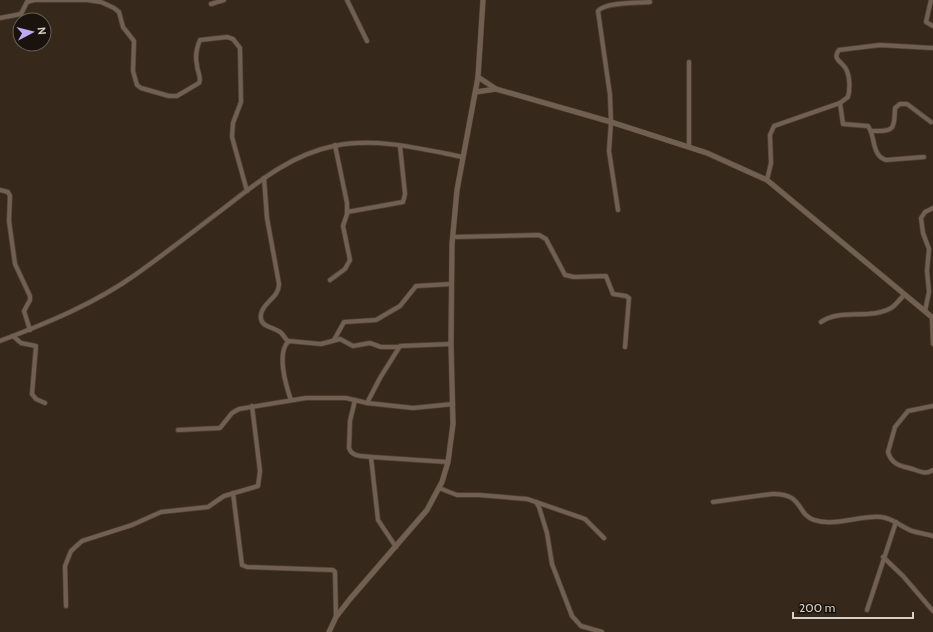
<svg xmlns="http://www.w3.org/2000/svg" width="933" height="632" font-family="Cabin,sans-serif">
  <rect width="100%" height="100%" fill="#37281c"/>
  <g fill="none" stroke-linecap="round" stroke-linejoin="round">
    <defs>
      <g id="minor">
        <polyline points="347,0 367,41"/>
        <polyline points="931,0 926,22 933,26"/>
        <polyline points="211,4 224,0"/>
        <path d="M0,18L21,14L27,2L34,0H87L101,2L114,8L119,12L123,27L134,41L133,71L137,85L141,88L169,96H177L199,83C202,77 197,72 197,65C195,57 197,47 200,40L227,37L233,39L240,48L241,102L233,123L232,137L247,191"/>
        <path d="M840,103L843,124L868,126C876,137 871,155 886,160L924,157"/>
        <path d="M871,131C894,131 894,131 895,108L900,104H907L931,122"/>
        <polyline points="689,147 689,62"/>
        <path d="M264,178L267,218L279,284C279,298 264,301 261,314C259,327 271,326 280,332C283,334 285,338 288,342"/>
        <path d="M767,180L771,163L770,135L774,126L840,103L848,97C850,90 850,78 847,71C844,62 831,60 839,50L880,45L933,48"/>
        <polyline points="0,190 8,192 10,196 9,221 15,264 30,296 30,300 24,311 30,330"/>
        <path d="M618,210L609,151L611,122L610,95L598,11C605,2 638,3 650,2"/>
        <polyline points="347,212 403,202 405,194 400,146"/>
        <polyline points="453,237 539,235 546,239 565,275 574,277 606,276 613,294 626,296 629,298 625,347"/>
        <polyline points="330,280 345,269 350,260 343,226 347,214 347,203 335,145"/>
        <polyline points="925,311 929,292 927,271 929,249 923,233 921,218 925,212 933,208"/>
        <polyline points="932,318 933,344"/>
        <path d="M821,322C841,308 870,320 891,308C896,305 900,299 904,295"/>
        <polyline points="13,336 21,343 36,346 32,394 36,399 45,403"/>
        <polyline points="334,340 344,322 376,320 400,306 416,286 451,284"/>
        <path d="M0,341C47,323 94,304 135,275C163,255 189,235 215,215C252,187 288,155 334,146C376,137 422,149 463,157"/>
        <path d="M291,400C286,386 276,352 289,341L321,344L340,339L353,346L370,343L381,347H399"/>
        <path d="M355,400L350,421L349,448C352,457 362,456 371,457L378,520L396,547"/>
        <polyline points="367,403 380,378 400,346 451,344"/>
        <path d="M933,406L908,411L895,427L888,452C891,463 899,466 909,468C919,470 923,476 933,470"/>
        <polyline points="178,430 220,428 232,413 239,409 306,398 346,398 367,403 413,408 453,404"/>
        <polyline points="371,457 448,462"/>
        <polyline points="439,488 457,495 479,495 527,499 536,502 539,507 547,533 552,564 572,616 581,626 602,632"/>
        <polyline points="233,493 242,565 247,567 333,570 335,572 336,617"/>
        <polyline points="536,502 585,519 604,538"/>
        <path d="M713,502L772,494C804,493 796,514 814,520C835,527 860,515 881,517C893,518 901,527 912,531C919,533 926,534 933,536"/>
        <polyline points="883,557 903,576 933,611"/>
        <polyline points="66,606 65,566 71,551 82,541 132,525 161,512 208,507 224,496 258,486 260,471 252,406"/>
        <polyline points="867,610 896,522"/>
      </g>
      <g id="tertiary">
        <polyline points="478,77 496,89 611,122 707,153 767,180 933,318"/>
        <polyline points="476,92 496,89"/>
        <polyline points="329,632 336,617 350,599 427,510 442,482 448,462 453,424 451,344 452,244 457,190 478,77 483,0"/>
      </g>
    </defs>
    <use href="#minor" stroke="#4f4339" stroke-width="5.5"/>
    <use href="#tertiary" stroke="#4f4339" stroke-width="6"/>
    <use href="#minor" stroke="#716052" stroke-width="4"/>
    <use href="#tertiary" stroke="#716052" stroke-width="5"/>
  </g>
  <g transform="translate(32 32) rotate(83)"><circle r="19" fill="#19130d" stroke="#665f58"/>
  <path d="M0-3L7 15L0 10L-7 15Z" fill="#bbaaf6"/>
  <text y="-6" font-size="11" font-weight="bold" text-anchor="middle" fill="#dad0c9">N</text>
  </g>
  <path d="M793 612v6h120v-6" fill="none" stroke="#dad0c9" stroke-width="2"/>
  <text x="799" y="612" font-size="12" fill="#dad0c9" stroke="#19130d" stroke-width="3" paint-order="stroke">200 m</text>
</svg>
